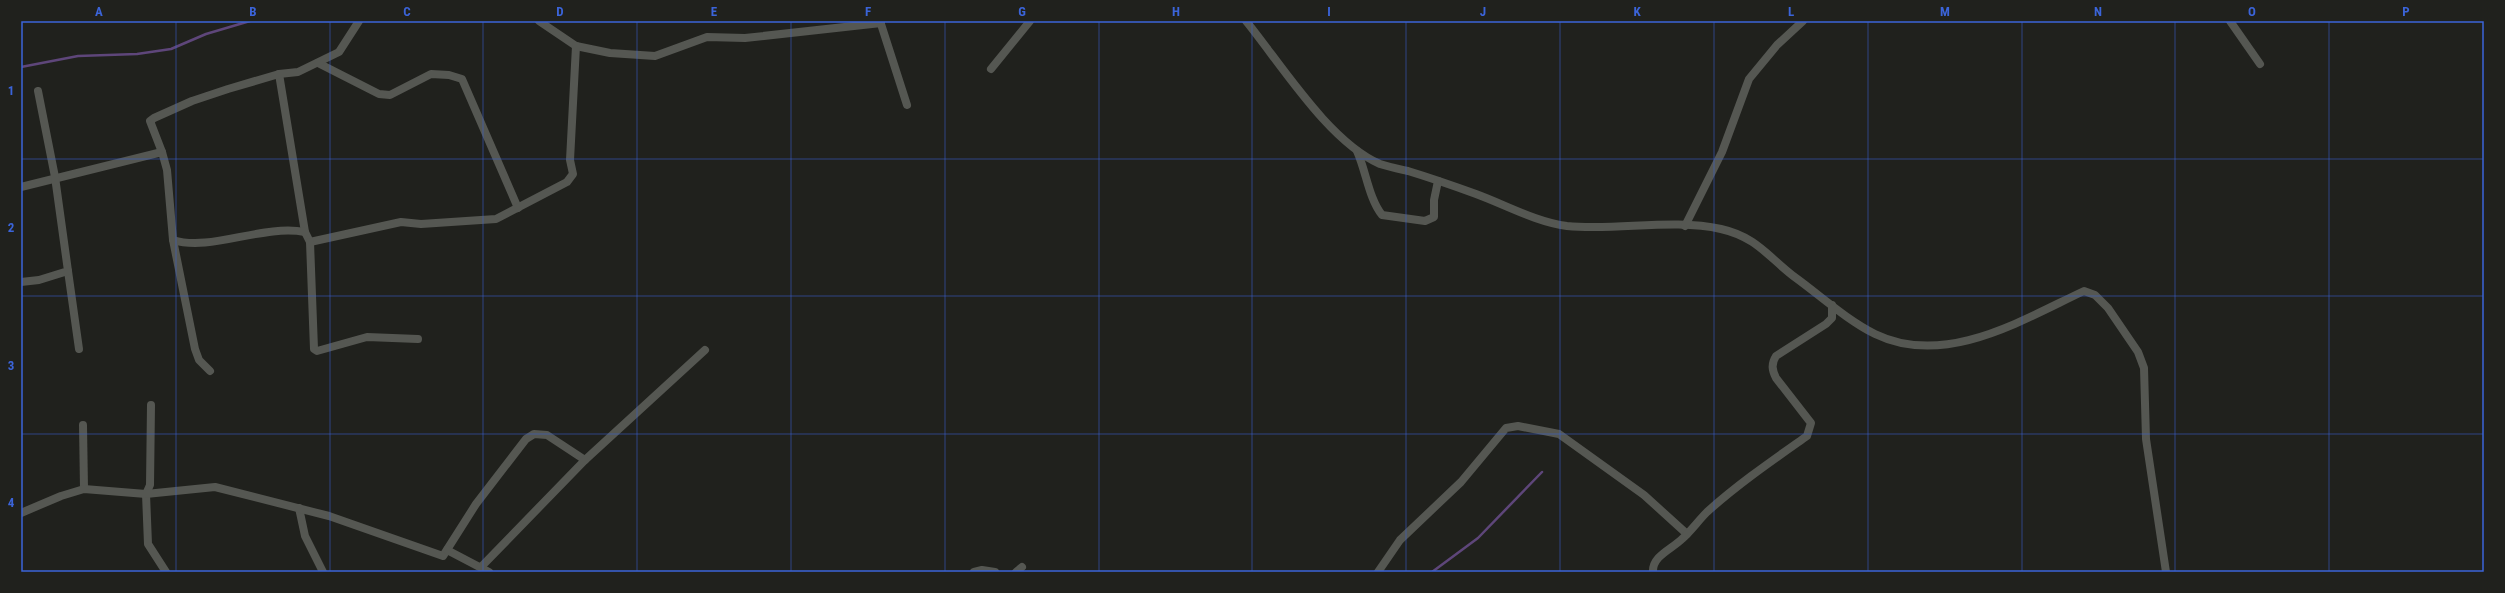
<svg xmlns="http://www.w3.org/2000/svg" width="2505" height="593" font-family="'Roboto Condensed',sans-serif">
  <rect width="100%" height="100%" fill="#20211d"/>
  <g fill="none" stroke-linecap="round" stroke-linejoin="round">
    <g stroke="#5e467a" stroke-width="2.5">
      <polyline points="21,67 78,56 137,54 171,49 206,34 250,21"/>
      <polyline points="1432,572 1478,538 1542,472"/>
    </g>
    <g stroke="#555752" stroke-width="8">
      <polyline points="539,21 576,46 610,53 655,56 707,37 745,38 881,23"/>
      <polyline points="880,21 907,105"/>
      <path d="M1246,21C1281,64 1329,142 1380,164C1389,167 1399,169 1408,171C1431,178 1454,186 1476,194C1506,205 1536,222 1567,226C1617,231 1673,218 1721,229C1757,237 1769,258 1796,278C1822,297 1847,320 1875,334C1945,368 2022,320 2084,291L2095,295L2108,308L2138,352L2144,368L2146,439L2166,572"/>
      <polyline points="2230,21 2260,64"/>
      <polyline points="318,63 379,94 390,95 431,74 449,75 462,79 518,208"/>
      <polyline points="991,69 1030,21"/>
      <polyline points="279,74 305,232"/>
      <path d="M1357,151C1366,171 1369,199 1382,215L1425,221L1434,217V200L1438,181"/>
      <polyline points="162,152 150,121 154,118 192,101 228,89 279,74 298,72 339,52 359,21"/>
      <path d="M21,187L162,152L167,170L173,240C211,252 262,224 305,232L310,242L401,222L421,224L496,219L567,182L573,174L570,160L576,46"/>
      <polyline points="1685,226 1722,152 1749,79 1777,45 1803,21"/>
      <polyline points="173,240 195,349 199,360 210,371"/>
      <polyline points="310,242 314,349 317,351 367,337 418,339"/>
      <polyline points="68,271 79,349"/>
      <polyline points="21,282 39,280 68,271 55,177 38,91"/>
      <polyline points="151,405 150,485 146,494 148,544 166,572"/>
      <polyline points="83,425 84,489"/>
      <polyline points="299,508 305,536 323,572"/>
      <polyline points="21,513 61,496 84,489 146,494 215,487 329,516 443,556 476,504 526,439 534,434 547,435 585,460"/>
      <polyline points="447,550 489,572"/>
      <polyline points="481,567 585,460 705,350"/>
      <polyline points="974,572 982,570 995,572"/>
      <polyline points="1016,572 1022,567"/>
      <polyline points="1378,572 1400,540 1461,482 1506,428 1518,426 1559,434 1644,495 1687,534"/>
      <path d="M1653,572C1652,556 1672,549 1682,539C1691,531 1698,521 1707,512C1738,484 1773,460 1807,436L1811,423L1776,378C1772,370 1771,364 1776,356L1826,324L1832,318V305"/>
    </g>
  </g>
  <path fill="none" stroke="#3b64d9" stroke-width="1" stroke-opacity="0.55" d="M176,21V572M330,21V572M483,21V572M637,21V572M791,21V572M945,21V572M1099,21V572M1252,21V572M1406,21V572M1560,21V572M1714,21V572M1868,21V572M2022,21V572M2175,21V572M2329,21V572M21,159H2484M21,296H2484M21,434H2484"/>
  <rect width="2505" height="593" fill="none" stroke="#20211d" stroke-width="44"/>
  <rect x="22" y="22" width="2461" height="549" fill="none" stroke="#3b64d9" stroke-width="1.5"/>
  <g font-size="13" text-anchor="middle" font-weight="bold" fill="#3b64d9">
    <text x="99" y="16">A</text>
    <text x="253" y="16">B</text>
    <text x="407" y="16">C</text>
    <text x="560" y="16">D</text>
    <text x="714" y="16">E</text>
    <text x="868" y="16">F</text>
    <text x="1022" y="16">G</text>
    <text x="1176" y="16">H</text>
    <text x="1329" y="16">I</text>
    <text x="1483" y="16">J</text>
    <text x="1637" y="16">K</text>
    <text x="1791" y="16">L</text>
    <text x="1945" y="16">M</text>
    <text x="2098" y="16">N</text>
    <text x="2252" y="16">O</text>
    <text x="2406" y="16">P</text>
    <text x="11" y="95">1</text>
    <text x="11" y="232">2</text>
    <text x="11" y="370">3</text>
    <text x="11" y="507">4</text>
  </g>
</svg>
